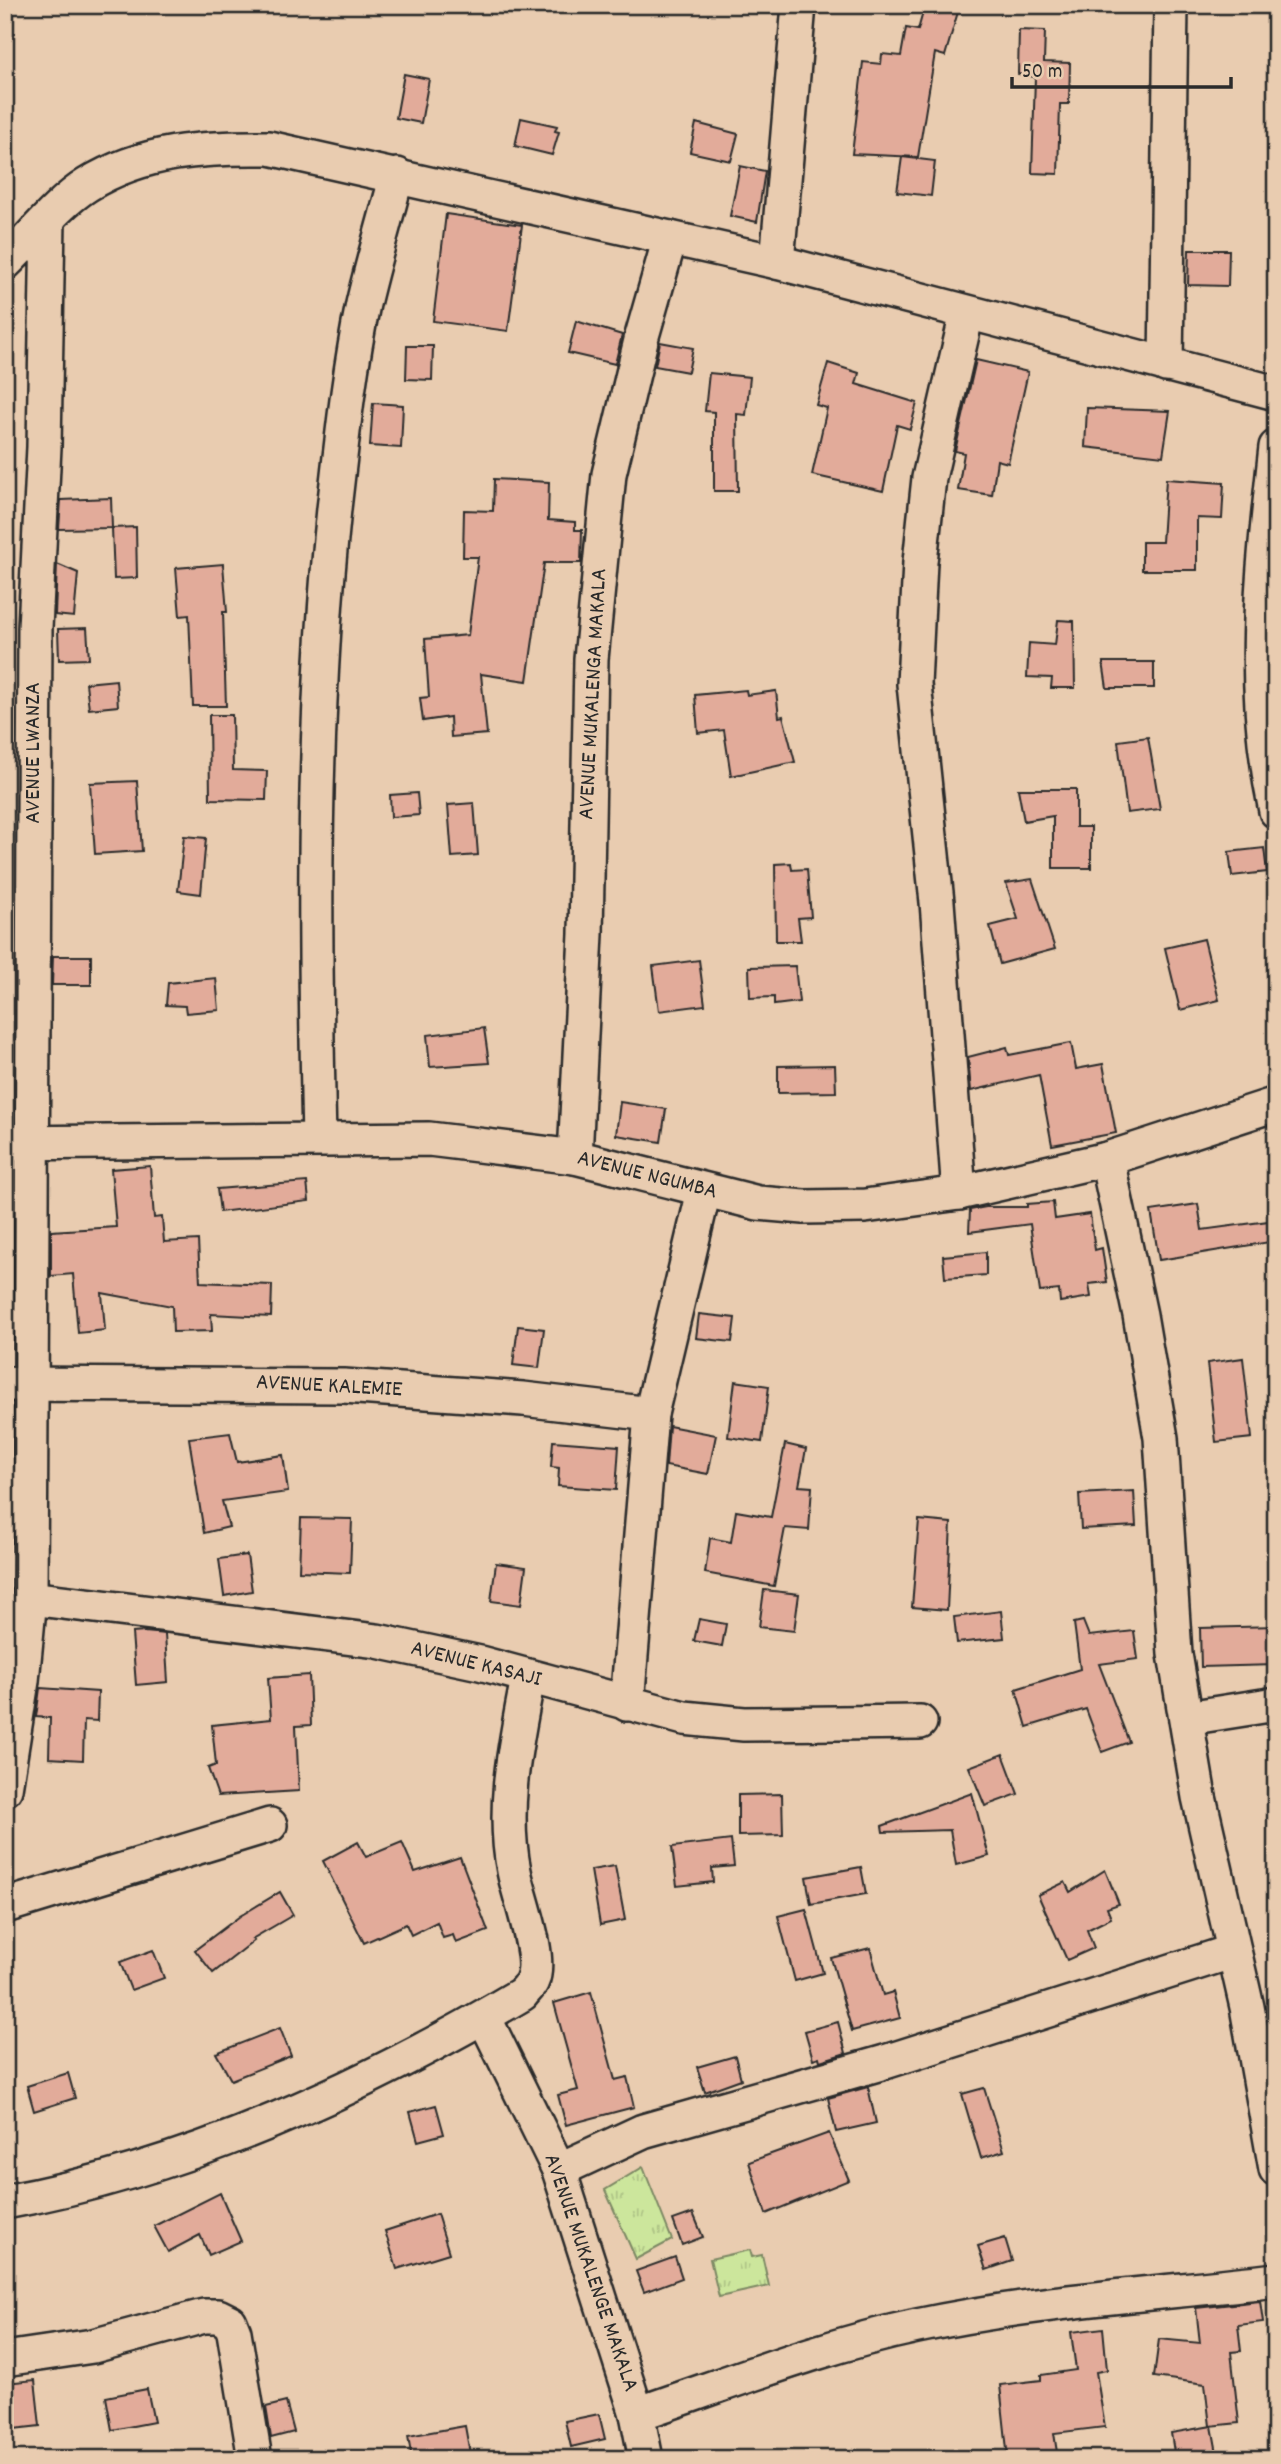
<svg xmlns="http://www.w3.org/2000/svg" width="1281" height="2464" font-family="Dekko,sans-serif">
  <defs>
    <pattern id="grass-tufts" width="24" height="20" patternUnits="userSpaceOnUse" patternTransform="scale(1.75)"><rect width="24" height="20" fill="#cce69c"/><path d="M3 7l-1-3M5 7V3M7 7l1-3M15 17l-1-3M17 17v-4M19 17l1-3" fill="none" stroke="#afc587"/></pattern>
  </defs>
  <rect width="100%" height="100%" fill="#e9ccb0"/>
  <filter id="ink" filterUnits="userSpaceOnUse"><feTurbulence type="fractalNoise" baseFrequency=".0143" numOctaves="2"/><feDisplacementMap in="SourceGraphic" scale="14" xChannelSelector="R" yChannelSelector="G"/><feConvolveMatrix kernelMatrix="1 2 1 2 8 2 1 2 1" color-interpolation-filters="sRGB"/></filter>
  <g filter="url(#ink)">
    <g fill="url(#grass-tufts)" stroke="#7c8864" stroke-width="2">
      <polygon points="643,2167 672,2240 636,2259 605,2190"/>
      <polygon points="750,2250 752,2257 762,2255 769,2286 719,2297 710,2259"/>
    </g>
    <g fill="#e2ab9a" stroke="#2b2b2b" stroke-width="2">
      <polygon points="925,5 960,5 945,56 935,53 918,157 852,154 863,62 881,64 882,54 901,56 906,28 918,30"/>
      <polygon points="1019,30 1045,31 1044,62 1070,63 1069,104 1060,104 1058,174 1032,173 1035,77 1018,74"/>
      <polygon points="404,74 429,79 421,123 396,118"/>
      <polygon points="521,118 557,126 555,131 559,132 552,155 515,146"/>
      <polygon points="696,123 738,134 731,161 690,152"/>
      <polygon points="902,157 935,161 931,196 897,192"/>
      <polygon points="740,166 765,171 757,222 730,216"/>
      <polygon points="446,214 522,225 508,331 433,321"/>
      <polygon points="1189,250 1229,250 1228,286 1188,285"/>
      <polygon points="576,321 622,335 615,364 568,353"/>
      <polygon points="660,342 693,348 688,372 655,366"/>
      <polygon points="407,346 433,346 432,380 406,379"/>
      <polygon points="976,360 1028,372 1008,463 997,460 992,495 958,490 964,453 955,451"/>
      <polygon points="828,363 859,373 856,384 917,403 910,429 897,425 883,491 812,475 827,408 816,405"/>
      <polygon points="709,373 750,377 746,415 737,414 738,491 714,491 714,412 705,411"/>
      <polygon points="373,403 403,405 401,448 370,446"/>
      <polygon points="1087,408 1170,411 1163,456 1085,447"/>
      <polygon points="494,479 549,482 548,520 575,522 575,530 582,530 581,563 544,563 527,681 481,674 487,734 451,737 450,717 423,721 420,698 429,697 425,639 468,635 478,557 463,557 464,510 493,511"/>
      <polygon points="1166,479 1224,483 1222,519 1197,518 1197,570 1142,570 1142,542 1162,542"/>
      <polygon points="111,498 112,528 59,529 61,500"/>
      <polygon points="136,527 137,578 114,579 112,528"/>
      <polygon points="57,564 78,573 74,617 55,615"/>
      <polygon points="223,564 227,612 223,612 226,706 193,706 189,615 180,616 176,568"/>
      <polygon points="1058,620 1074,621 1075,688 1051,688 1052,678 1027,677 1029,643 1055,645"/>
      <polygon points="87,628 89,659 59,660 58,629"/>
      <polygon points="1103,662 1154,662 1154,688 1107,688"/>
      <polygon points="116,680 118,706 89,709 86,683"/>
      <polygon points="746,690 747,695 776,691 779,717 783,716 795,762 731,776 724,730 698,733 695,695"/>
      <polygon points="209,715 232,715 233,770 267,771 266,800 210,799"/>
      <polygon points="1148,737 1160,809 1127,813 1118,741"/>
      <polygon points="137,781 142,851 95,854 90,783"/>
      <polygon points="1018,789 1076,789 1076,827 1091,827 1091,868 1053,868 1053,816 1024,821"/>
      <polygon points="417,793 419,815 391,817 390,795"/>
      <polygon points="474,803 478,855 452,857 448,805"/>
      <polygon points="184,836 206,838 201,894 178,891"/>
      <polygon points="1264,848 1267,872 1232,876 1229,852"/>
      <polygon points="791,863 792,870 807,869 811,917 798,918 801,941 776,941 775,864"/>
      <polygon points="1032,879 1055,949 1000,964 990,926 1018,919 1006,883"/>
      <polygon points="1204,939 1219,1000 1180,1010 1165,948"/>
      <polygon points="53,956 91,956 91,985 52,985"/>
      <polygon points="699,960 705,1005 659,1011 653,966"/>
      <polygon points="795,966 799,1002 774,1005 774,997 750,998 749,967"/>
      <polygon points="216,978 219,1010 186,1013 185,1006 166,1005 168,983"/>
      <polygon points="484,1028 489,1063 430,1067 427,1035"/>
      <polygon points="1071,1043 1076,1069 1103,1064 1116,1133 1052,1145 1039,1075 971,1091 968,1057 1007,1047 1009,1055"/>
      <polygon points="835,1065 836,1092 778,1093 778,1066"/>
      <polygon points="620,1102 666,1109 661,1142 616,1135"/>
      <polygon points="150,1166 154,1218 162,1217 164,1242 198,1240 200,1282 272,1285 271,1317 211,1314 212,1331 173,1332 172,1306 102,1293 105,1330 78,1333 73,1274 51,1276 51,1231 116,1227 111,1169"/>
      <polygon points="307,1182 309,1201 220,1212 217,1189"/>
      <polygon points="1053,1202 1055,1219 1090,1214 1095,1250 1102,1248 1107,1282 1089,1284 1091,1297 1060,1302 1059,1290 1040,1292 1030,1224 969,1232 970,1210 986,1207 1027,1207 1027,1204"/>
      <polygon points="1198,1204 1202,1230 1276,1220 1276,1241 1159,1260 1151,1211"/>
      <polygon points="986,1252 986,1275 945,1278 943,1256"/>
      <polygon points="699,1314 735,1318 732,1342 696,1338"/>
      <polygon points="518,1326 544,1329 539,1368 513,1365"/>
      <polygon points="1243,1358 1252,1438 1216,1442 1207,1363"/>
      <polygon points="735,1381 769,1386 762,1442 728,1437"/>
      <polygon points="669,1426 716,1435 708,1474 666,1466"/>
      <polygon points="230,1433 237,1462 283,1455 288,1492 222,1501 229,1527 204,1533 189,1438"/>
      <polygon points="553,1441 619,1446 616,1490 558,1486 559,1468 551,1467"/>
      <polygon points="785,1444 806,1449 799,1486 812,1487 809,1530 785,1528 774,1586 705,1573 710,1538 731,1542 736,1511 771,1517"/>
      <polygon points="1134,1491 1136,1526 1081,1529 1079,1494"/>
      <polygon points="301,1518 352,1519 350,1573 299,1571"/>
      <polygon points="919,1520 951,1523 947,1610 912,1607"/>
      <polygon points="247,1555 252,1591 224,1596 219,1559"/>
      <polygon points="496,1563 526,1567 521,1605 491,1601"/>
      <polygon points="764,1590 799,1594 794,1631 759,1627"/>
      <polygon points="1001,1611 1004,1638 957,1643 954,1617"/>
      <polygon points="699,1619 726,1624 722,1646 694,1641"/>
      <polygon points="1083,1621 1089,1636 1134,1631 1138,1659 1099,1664 1129,1742 1102,1752 1086,1709 1027,1727 1016,1689 1080,1669 1074,1623"/>
      <polygon points="1276,1626 1276,1665 1201,1667 1200,1628"/>
      <polygon points="145,1632 165,1634 168,1682 136,1685 132,1633"/>
      <polygon points="309,1675 311,1725 296,1726 299,1791 218,1796 208,1768 216,1765 212,1725 271,1719 268,1678"/>
      <polygon points="40,1688 98,1692 97,1721 84,1720 83,1760 49,1758 50,1718 36,1717"/>
      <polygon points="1003,1754 1018,1794 985,1806 969,1767"/>
      <polygon points="972,1793 989,1856 956,1865 950,1830 883,1832 882,1826"/>
      <polygon points="782,1794 783,1835 738,1836 738,1795"/>
      <polygon points="731,1840 734,1866 712,1868 713,1882 677,1886 672,1847"/>
      <polygon points="358,1842 366,1857 402,1842 415,1872 460,1857 488,1931 456,1943 453,1935 443,1938 437,1922 411,1935 406,1924 364,1943 323,1861"/>
      <polygon points="615,1866 625,1920 600,1925 591,1870"/>
      <polygon points="861,1867 866,1894 811,1904 806,1877"/>
      <polygon points="1105,1870 1119,1904 1107,1908 1111,1918 1087,1930 1094,1948 1067,1960 1038,1895 1065,1882 1070,1892"/>
      <polygon points="280,1892 293,1915 252,1939 254,1941 213,1973 195,1950 240,1916"/>
      <polygon points="806,1909 823,1973 795,1981 778,1916"/>
      <polygon points="870,1948 883,1995 893,1992 900,2018 852,2031 831,1958"/>
      <polygon points="153,1950 164,1978 131,1990 120,1962"/>
      <polygon points="591,1992 615,2080 627,2077 634,2107 566,2125 558,2095 578,2090 554,2003"/>
      <polygon points="838,2022 846,2053 820,2061 819,2057 813,2059 805,2031"/>
      <polygon points="280,2028 291,2056 231,2080 216,2053"/>
      <polygon points="735,2056 741,2079 705,2092 697,2067"/>
      <polygon points="68,2073 75,2098 34,2111 27,2086"/>
      <polygon points="868,2087 876,2123 836,2132 828,2098"/>
      <polygon points="984,2088 1004,2151 981,2158 962,2094"/>
      <polygon points="436,2105 444,2134 418,2141 410,2112"/>
      <polygon points="829,2133 849,2180 766,2214 749,2162"/>
      <polygon points="220,2193 241,2241 209,2255 200,2235 168,2252 154,2226"/>
      <polygon points="693,2213 703,2237 682,2245 673,2220"/>
      <polygon points="437,2214 449,2253 397,2269 385,2231"/>
      <polygon points="1005,2238 1012,2261 986,2270 978,2246"/>
      <polygon points="675,2257 682,2278 644,2292 636,2271"/>
      <polygon points="1260,2301 1263,2322 1238,2325 1241,2351 1231,2352 1239,2423 1210,2426 1205,2384 1154,2377 1159,2339 1200,2343 1196,2308"/>
      <polygon points="1103,2328 1107,2370 1096,2372 1105,2427 1054,2433 1058,2459 1008,2459 1000,2385 1041,2380 1041,2375 1076,2370 1071,2332"/>
      <polygon points="35,2380 40,2426 5,2430 5,2383"/>
      <polygon points="147,2389 154,2422 112,2430 106,2397"/>
      <polygon points="286,2402 294,2432 271,2438 266,2407"/>
      <polygon points="599,2414 605,2439 571,2447 565,2421"/>
      <polygon points="465,2426 471,2459 412,2459 408,2436"/>
      <polygon points="1212,2426 1217,2453 1203,2455 1204,2459 1175,2459 1171,2433"/>
    </g>
    <g fill="none" stroke-linecap="round" stroke-linejoin="round">
      <defs>
        <g id="street">
          <polyline points="777,262 799,5"/>
          <path d="M5,263C31,238 57,204 87,185C143,150 205,147 269,148L777,262L1276,393"/>
          <polyline points="1166,365 1171,5"/>
          <path d="M1276,447C1262,574 1249,685 1276,811"/>
          <path d="M319,1139C314,929 312,718 334,509C342,440 349,371 363,304C373,261 386,218 397,175"/>
          <polyline points="5,1143 429,1139 575,1157 758,1203 804,1207 865,1206 959,1193 1107,1159 1276,1104"/>
          <polyline points="575,1157 586,934 591,659 609,474 642,336 670,238"/>
          <polyline points="1107,1159 1140,1315 1161,1438 1175,1654 1199,1797 1247,2007 1276,2169"/>
          <polyline points="959,1193 937,902 914,684 920,562 929,478 967,313"/>
          <polyline points="5,1384 344,1386 523,1399 651,1414"/>
          <polyline points="30,1598 377,1641 480,1663 684,1718 744,1724 920,1722"/>
          <polyline points="627,1704 651,1414 704,1191"/>
          <polyline points="1187,1718 1276,1704"/>
          <polyline points="5,1789 22,1681 30,1598 35,628 44,447 48,220"/>
          <polyline points="5,1906 270,1825"/>
          <polyline points="484,2017 559,2170 637,2414 646,2459"/>
          <polyline points="559,2170 643,2131 885,2062 1234,1951"/>
          <path d="M5,2202C186,2169 364,2088 522,1994C525,1990 530,1986 532,1981C543,1958 519,1897 514,1871C501,1806 516,1742 528,1678"/>
          <polyline points="5,2359 93,2346 204,2316 218,2316 230,2322 234,2332 255,2459"/>
          <path d="M637,2414C729,2383 822,2346 917,2326C1034,2301 1156,2294 1276,2280"/>
        </g>
      </defs>
      <use href="#street" stroke="#2b2b2b" stroke-width="38"/>
      <use href="#street" stroke="#e9ccb0" stroke-width="33"/>
    </g>
  </g>
  <g text-anchor="middle" dominant-baseline="central" stroke-width="5" stroke-linejoin="round" paint-order="stroke">
    <g font-size="23" fill="#2b2b2b" stroke="#e9ccb0">
      <text transform="translate(594 694) rotate(-87)">AVENUE MUKALENGA MAKALA</text>
      <text transform="translate(34 753) rotate(-90)">AVENUE LWANZA</text>
      <text transform="translate(647 1176) rotate(14)">AVENUE NGUMBA</text>
      <text transform="translate(329 1387) rotate(3)">AVENUE KALEMIE</text>
      <text transform="translate(476 1665) rotate(14)">AVENUE KASAJI</text>
      <text transform="translate(590 2273) rotate(71)">AVENUE MUKALENGE MAKALA</text>
    </g>
  </g>
  <rect width="1281" height="2464" fill="none" stroke="#e9ccb0" stroke-width="28"/>
  <rect x="14" y="14" width="1253" height="2436" fill="none" stroke="#2b2b2b" stroke-width="2.5" filter="url(#ink)"/>
  <path d="M1012 77v10h219v-10" fill="none" stroke="#2b2b2b" stroke-width="3.5"/>
  <text x="1022" y="77" font-size="21" fill="#2b2b2b" stroke="#e9ccb0" stroke-width="5" paint-order="stroke">50 m</text>
</svg>
